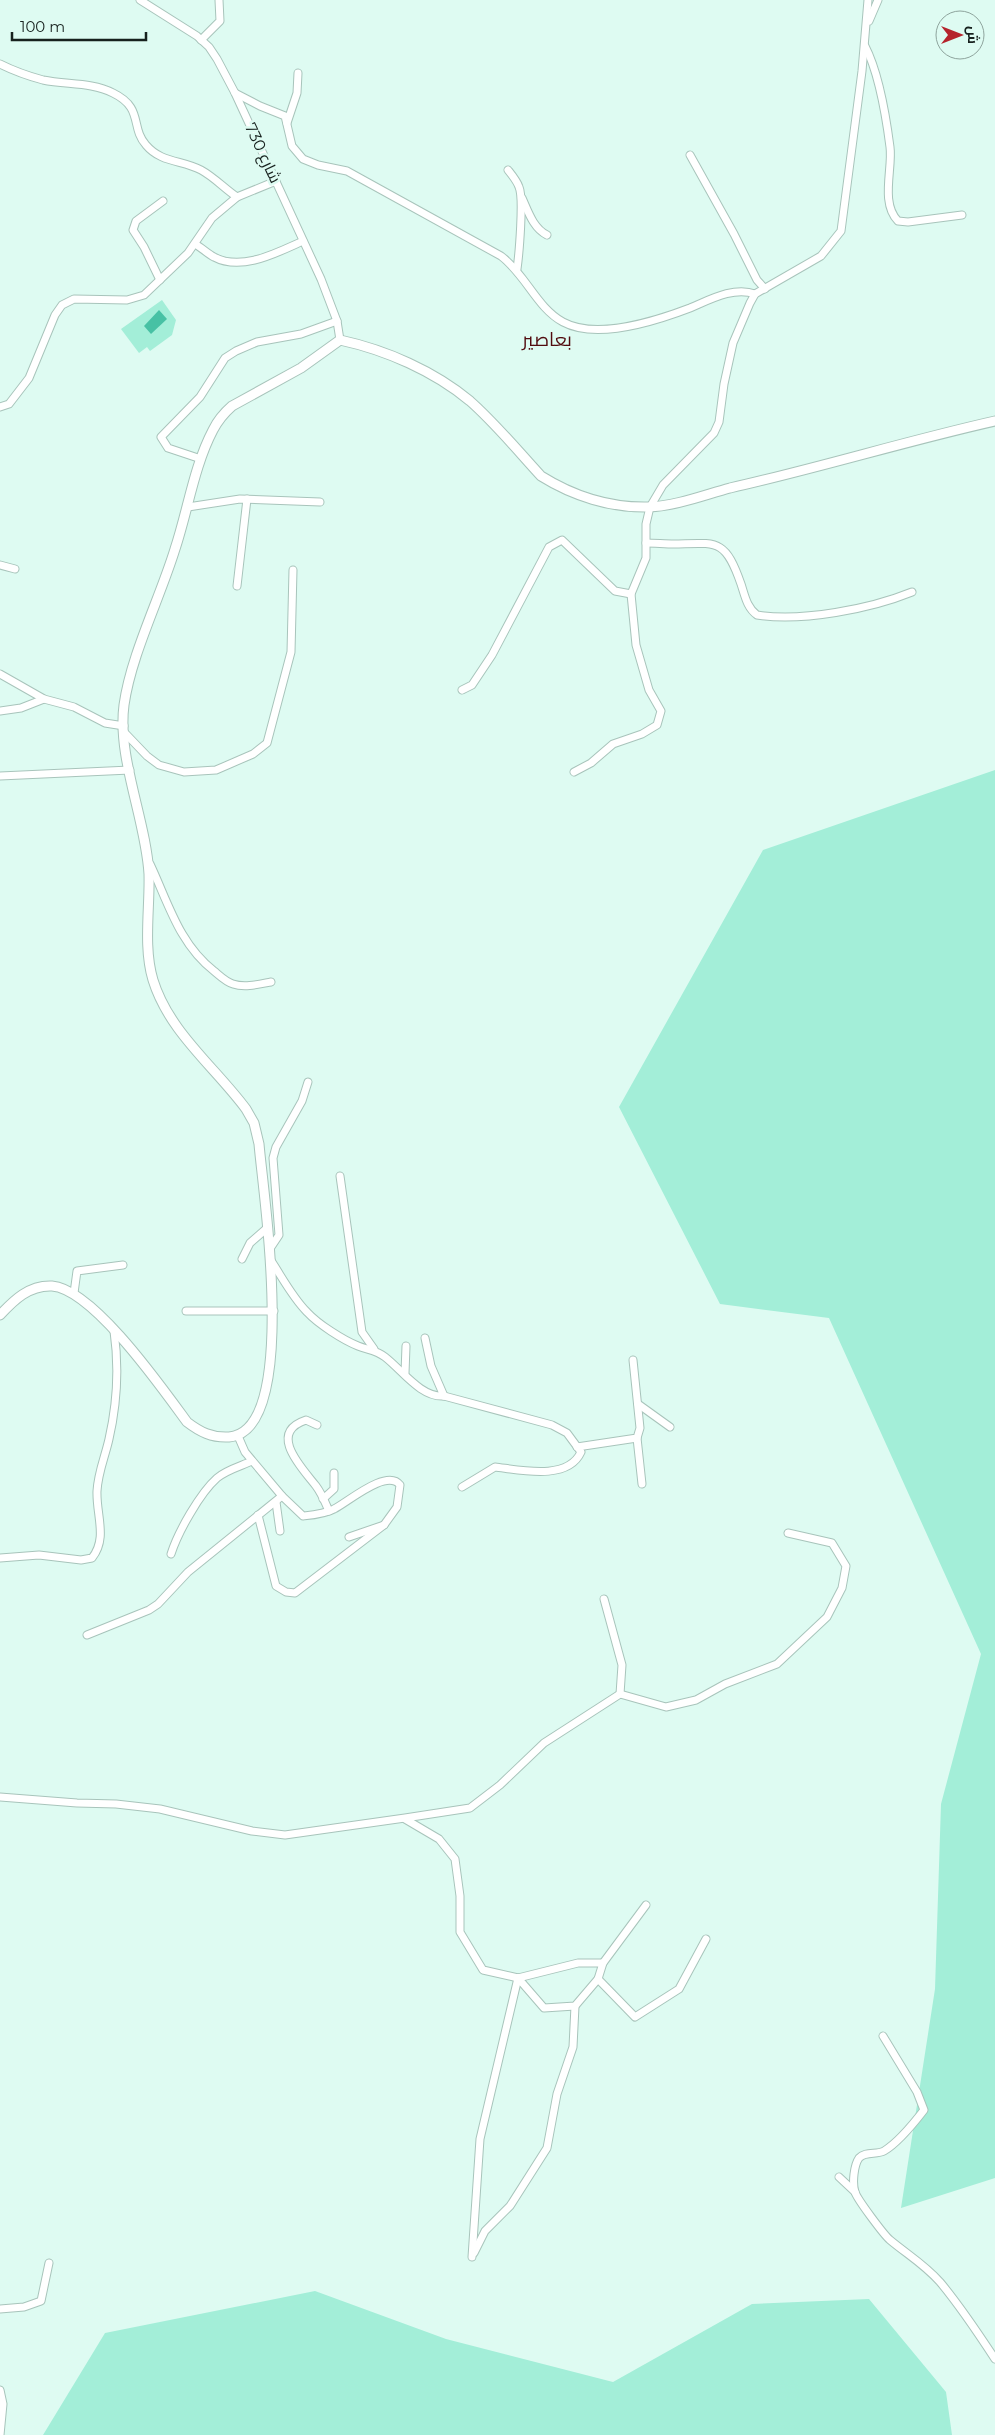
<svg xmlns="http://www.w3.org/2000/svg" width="995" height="2435" font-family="Montserrat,Cairo,sans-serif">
  <rect width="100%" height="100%" fill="#defbf2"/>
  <g fill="#a3eed8">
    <polygon points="162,300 176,320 172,335 150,351 147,347 139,353 121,329"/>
    <polygon points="995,770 995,2178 901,2208 935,1989 941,1804 981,1654 829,1318 720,1304 619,1107 763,850"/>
    <polygon points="315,2291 446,2339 613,2382 752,2304 869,2299 946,2392 952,2435 43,2435 105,2333"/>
  </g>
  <polygon fill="#47c1a4" points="159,310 167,319 151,334 144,326"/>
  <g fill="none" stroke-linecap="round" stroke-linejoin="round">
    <defs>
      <g id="minor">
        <polyline points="140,0 197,36 209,47 217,59 235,93 321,279 337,321 340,340"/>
        <polyline points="869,21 878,0"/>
        <polyline points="201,40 220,21 219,0"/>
        <path d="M865,46C879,73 886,116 890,147C893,168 880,203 898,221L908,222L962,215"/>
        <path d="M0,64C14,71 28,76 43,80C67,85 91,82 113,93C144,108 130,127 146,145C161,163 182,160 201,170C214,177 225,189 237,197L276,181"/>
        <path d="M235,93L260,106L285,116L292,146L303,159L318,165L347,171L501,256C526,275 537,308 563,322C596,340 656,321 690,308C709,300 734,286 755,294"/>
        <polyline points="287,123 297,93 298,73"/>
        <polyline points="690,155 734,234 757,280 765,289"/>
        <path d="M508,170C512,175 517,181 519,187C524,198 519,255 517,269"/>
        <path d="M522,198C528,211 533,228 547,235"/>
        <path d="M195,244C202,248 208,254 214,257C242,272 278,252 303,241"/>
        <polyline points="160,280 144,247 133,230 136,221 163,201"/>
        <polyline points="0,407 9,404 29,378 55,315 62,305 74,299 127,300 144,295 188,253 212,218 237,197"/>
        <polyline points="201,459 168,448 161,437 200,397 225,358 236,351 257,342 301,334 337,321"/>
        <polyline points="188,507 240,499 320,502"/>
        <path d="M646,543C655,543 665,544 674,544C717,543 725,538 741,584C745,596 747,608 757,615C802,622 870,609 912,592"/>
        <polyline points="0,565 15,569"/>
        <polyline points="237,586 247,499"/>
        <polyline points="0,674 44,699 74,707 105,723 124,726"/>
        <polyline points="462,690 472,685 492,655 549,547 562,540 615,591 631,594"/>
        <polyline points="0,711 21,708 44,699"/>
        <polyline points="124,732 147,756 159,765 184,772 216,770 253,754 267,743 291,652 293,570"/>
        <polyline points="574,772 591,763 613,744 642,734 657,725 661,711 649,690 636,645 631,594 646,558 646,524 650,507 663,485 714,433 719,422 724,384 733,343 750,303 755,294 821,256 841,231 862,71 868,0"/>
        <polyline points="0,776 130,770"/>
        <path d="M150,864C168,902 179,944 214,971C220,976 226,982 233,984C245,988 260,984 271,982"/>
        <polyline points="340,1176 362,1332 374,1349"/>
        <polyline points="269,1250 279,1235 273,1158 276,1147 302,1101 308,1082"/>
        <polyline points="242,1259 250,1243 266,1229"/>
        <path d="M270,1259C282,1277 292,1297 307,1312C318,1324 343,1340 358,1346C368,1350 376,1350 385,1357C402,1370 421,1398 444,1396L552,1425L567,1433L581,1452C568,1481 520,1470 495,1467L462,1487"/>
        <polyline points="74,1293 77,1271 123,1265"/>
        <polyline points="186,1311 274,1311"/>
        <polyline points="425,1338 431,1366 444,1396"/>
        <polyline points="405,1373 406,1346"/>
        <polyline points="638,1404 670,1427"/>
        <path d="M317,1425L306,1420C267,1433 302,1468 316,1486C322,1494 325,1502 329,1511"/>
        <polyline points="637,1438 642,1484"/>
        <polyline points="577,1447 637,1438 640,1428 633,1360"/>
        <polyline points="323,1499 334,1489 334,1473"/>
        <polyline points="276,1502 280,1531"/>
        <path d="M258,1515L276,1586L286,1592L295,1593L384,1525L397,1507L400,1485C387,1468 348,1502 334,1509C325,1514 313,1515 303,1516L282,1496"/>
        <polyline points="349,1537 384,1525"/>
        <path d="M171,1554C178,1532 200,1493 217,1478C226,1470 241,1466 252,1461"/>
        <path d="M0,1558L39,1555L81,1560L92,1558C108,1538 96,1515 97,1491C98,1472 105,1457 109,1439C117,1404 119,1366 114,1331"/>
        <polyline points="604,1599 622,1665 620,1694"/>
        <polyline points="87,1635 149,1610 158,1604 188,1572 282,1496 245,1452 238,1436"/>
        <polyline points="0,1797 77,1803 116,1804 160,1809 252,1831 285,1835 405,1818 470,1808 500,1785 544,1743 620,1694 666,1707 696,1700 725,1684 777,1664 827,1617 842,1588 846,1566 832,1543 788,1533"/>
        <polyline points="405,1819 439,1839 455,1859 460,1896 460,1932 483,1970 518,1978 578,1963 603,1963 598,1979 575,2006 544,2008 518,1978"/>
        <polyline points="603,1963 646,1905"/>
        <polyline points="598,1979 635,2017 679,1989 706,1939"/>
        <path d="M883,2036L917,2092L924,2110C914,2123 899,2142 884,2151C877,2155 865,2151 859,2158C854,2165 852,2183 855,2192C857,2199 884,2235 890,2240C908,2255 924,2264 940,2282C960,2306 978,2333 995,2359"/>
        <polyline points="839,2177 855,2192"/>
        <polyline points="474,2253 485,2231 510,2206 547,2148 557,2094 573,2047 575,2006"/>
        <polyline points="472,2257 480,2139 518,1978"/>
        <polyline points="0,2309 24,2307 41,2301 49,2263"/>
        <polyline points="0,2390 3,2404 0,2435"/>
      </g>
      <path id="tertiary" d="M0,1315C14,1300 29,1285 52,1286C93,1289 162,1388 187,1422C200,1432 212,1438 229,1437C300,1431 263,1193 259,1144L254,1123L246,1109C215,1067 169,1032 153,980C143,947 150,908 149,874C146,820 117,758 124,705C131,655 160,598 175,549C188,510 194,466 213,430C218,420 224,413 232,406L301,368L340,340C386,350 434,371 470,401C496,424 518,451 541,476C573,496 611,508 649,507C676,506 704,495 730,488C819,468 906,441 995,421"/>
    </defs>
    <use href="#minor" stroke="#a8c4bb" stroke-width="9"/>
    <use href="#tertiary" stroke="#a8c4bb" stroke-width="11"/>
    <use href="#minor" stroke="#fff" stroke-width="7"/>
    <use href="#tertiary" stroke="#fff" stroke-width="9"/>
  </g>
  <g text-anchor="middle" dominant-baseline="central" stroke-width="5" stroke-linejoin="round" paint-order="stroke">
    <g font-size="16" fill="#17211e" stroke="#defbf2">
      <text transform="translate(263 153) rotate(65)">شارع 730</text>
    </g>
    <g font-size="19" fill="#510b0f" stroke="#defbf2">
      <text x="547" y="339">بعاصير</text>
    </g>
  </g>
  <g transform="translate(960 35) rotate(90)"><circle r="24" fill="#defbf2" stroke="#8ea49d"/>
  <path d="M0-4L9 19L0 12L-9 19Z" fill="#b5242c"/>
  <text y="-8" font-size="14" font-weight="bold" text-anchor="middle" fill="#17211e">ش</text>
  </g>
  <path d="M12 32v8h134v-8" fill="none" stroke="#17211e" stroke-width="2.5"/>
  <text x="20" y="32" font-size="15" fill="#17211e" stroke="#defbf2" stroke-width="4" paint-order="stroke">100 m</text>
</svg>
